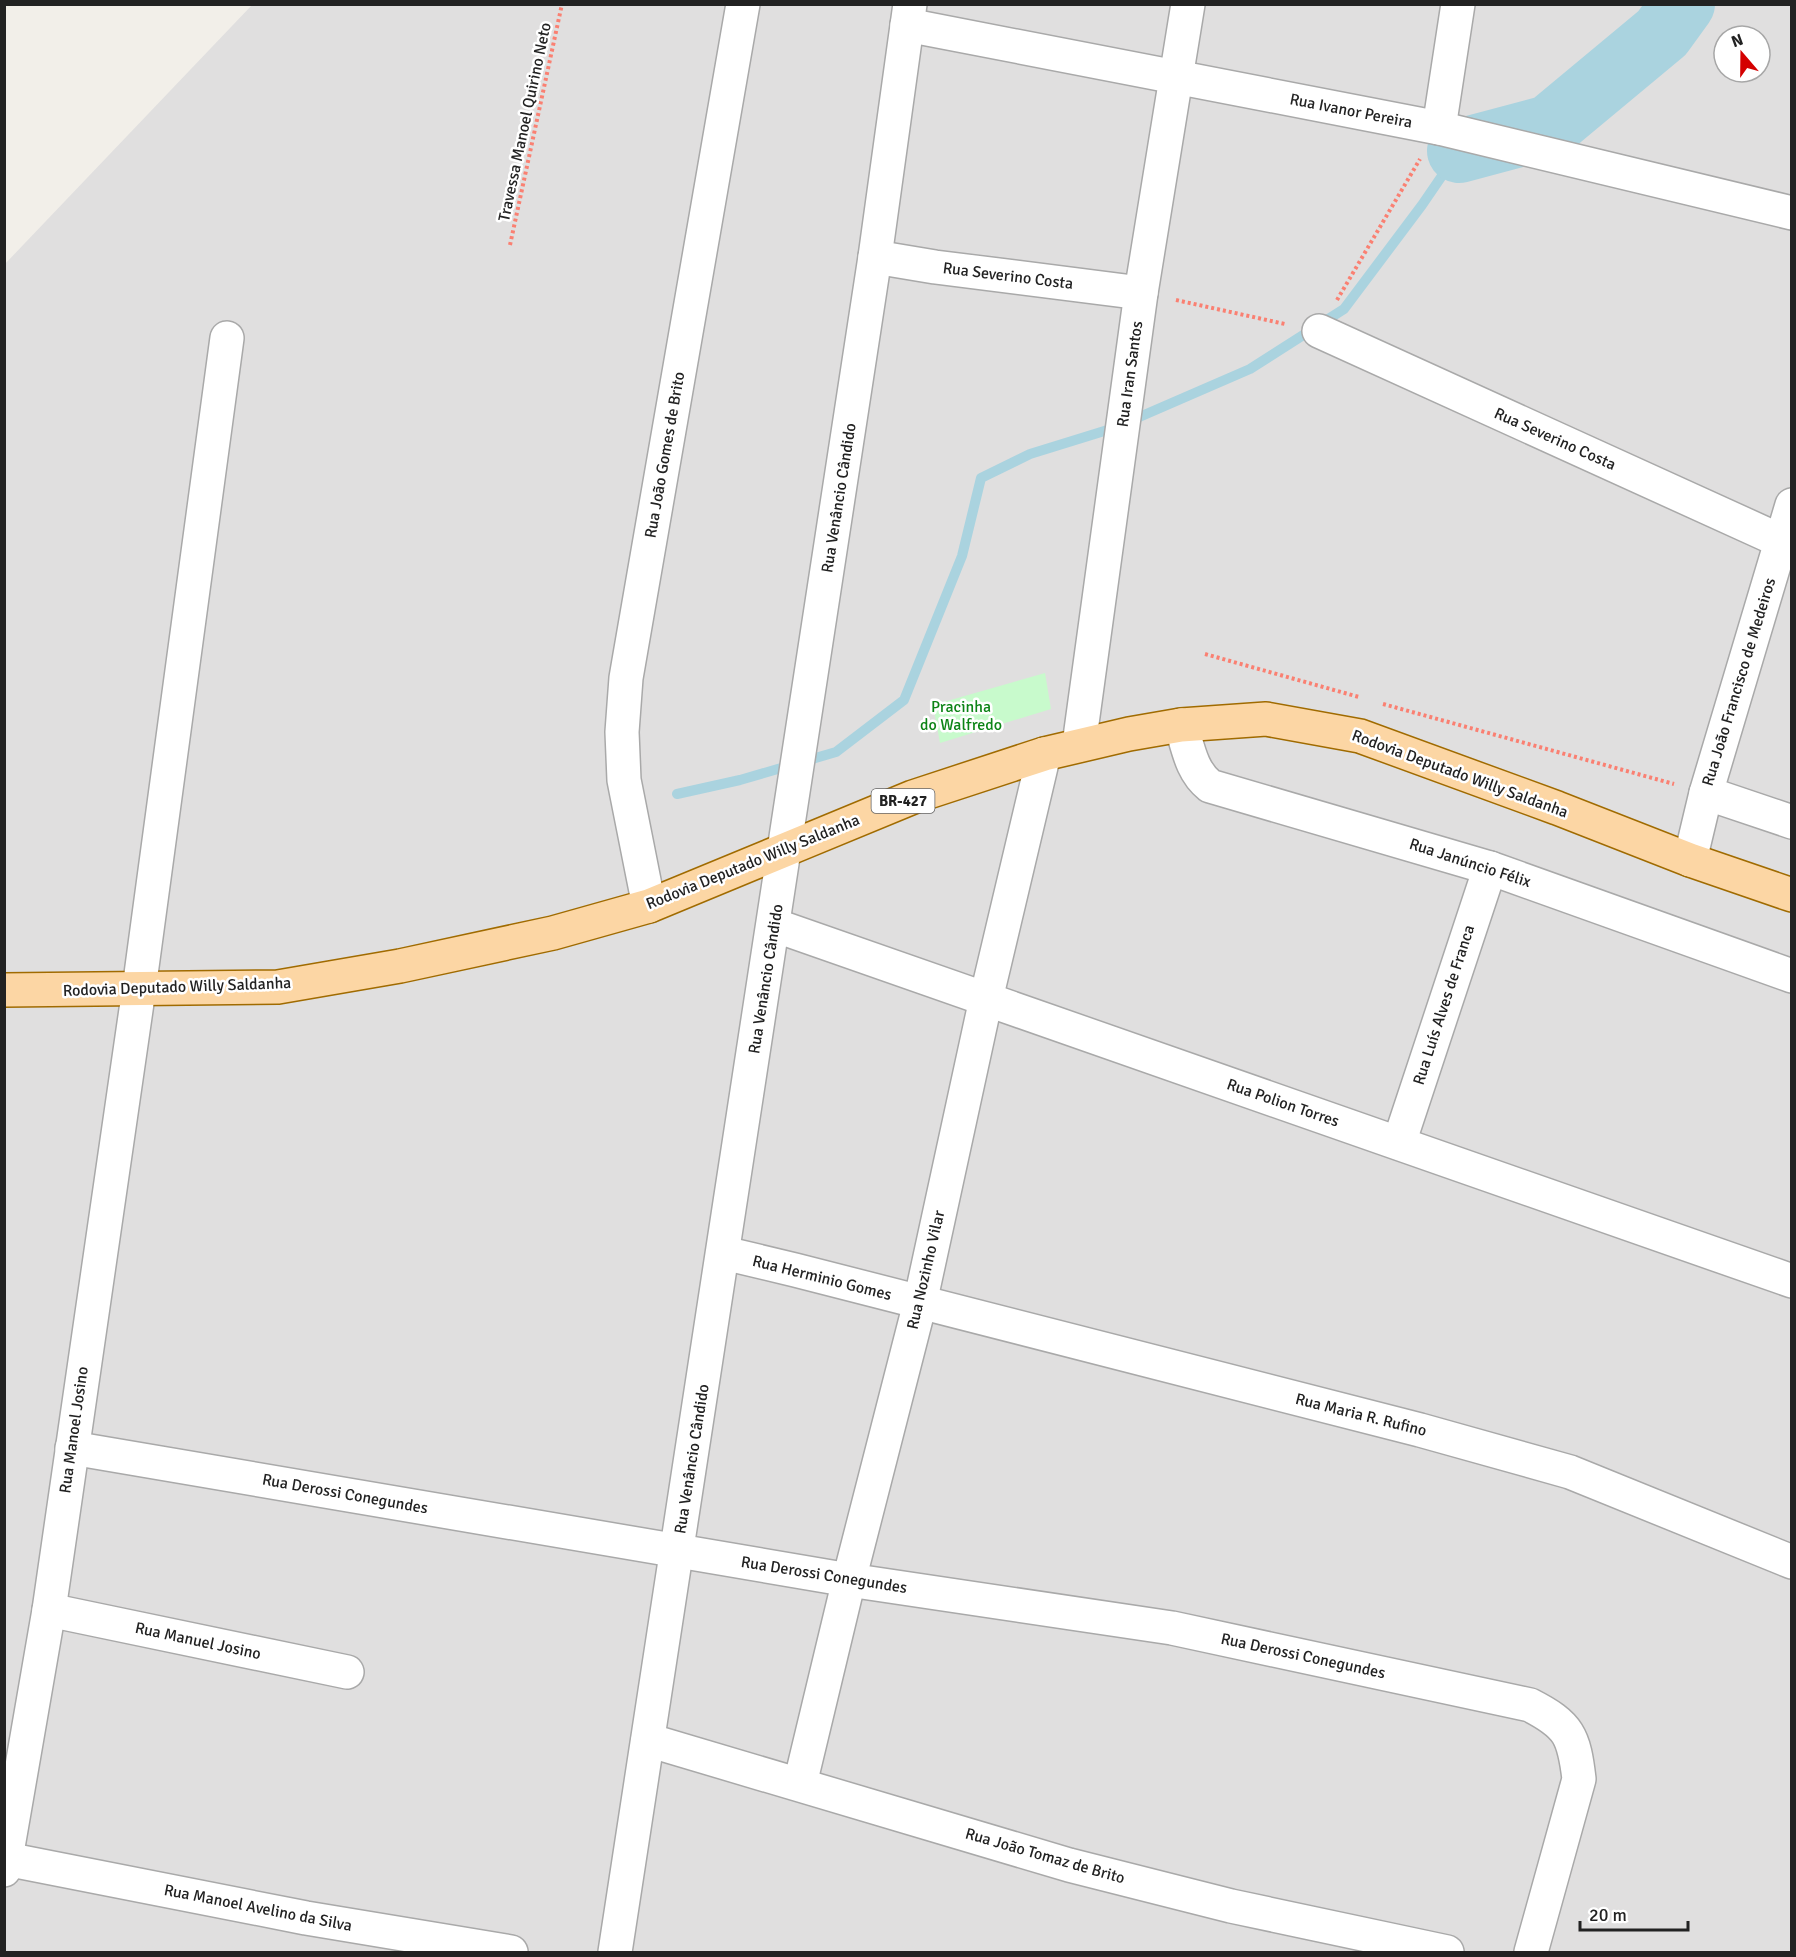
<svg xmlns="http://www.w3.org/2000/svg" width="1796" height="1957" font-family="Signika,sans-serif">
  <rect width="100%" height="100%" fill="#f2efe9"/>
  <path fill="#e0dfdf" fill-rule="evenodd" d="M252,5H1791V1952H5L4,265ZM1724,36H1760V72H1724Z"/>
  <polygon fill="#c8facc" points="1045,673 1051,709 940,743 933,705"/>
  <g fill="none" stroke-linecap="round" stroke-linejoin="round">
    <polyline stroke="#aad3df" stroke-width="10" points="677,794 740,780 836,752 904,700 962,556 981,478 1030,454 1114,428 1250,369 1344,309 1422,205 1459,151"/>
    <polyline stroke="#aad3df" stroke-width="64" points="1459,151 1549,127 1662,33 1683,4"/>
    <defs>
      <g id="minor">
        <polyline points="907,25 1439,128 1792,213"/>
        <polyline points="1439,128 1458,4"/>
        <polyline points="875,257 935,267 1141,293"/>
        <polyline points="1319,331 1792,546"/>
        <path d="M1181,725C1188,747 1191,771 1210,786L1490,868L1792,976"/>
        <polyline points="1079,745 1141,293 1188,4"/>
        <polyline points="1706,793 1792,822"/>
        <polyline points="1690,860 1706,793 1792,505"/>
        <polyline points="649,906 624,780 622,732 626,678 743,4"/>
        <polyline points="774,925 1792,1281"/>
        <polyline points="1399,1143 1490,868"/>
        <polyline points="724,1253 795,1270 1420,1430 1570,1472 1792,1562"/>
        <path d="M72,1448L849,1580L1172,1628L1530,1705C1569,1725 1574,1736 1579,1779L1531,1952"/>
        <polyline points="49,1610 347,1672"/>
        <polyline points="648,1740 1069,1865 1231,1906 1447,1952"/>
        <polyline points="800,1784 849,1580 920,1303 986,999 1044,754"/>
        <polyline points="6,1859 306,1918 511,1952"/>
        <polyline points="4,1870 49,1610 139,989 227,338"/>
        <polyline points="615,1952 875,257 910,4"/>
      </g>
      <polyline id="major" points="4,990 278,987 400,966 553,933 649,906 913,797 1044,754 1129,734 1181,725 1266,719 1360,736 1557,808 1690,860 1792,895"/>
    </defs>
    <use href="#minor" stroke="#a9a9a9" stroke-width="36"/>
    <use href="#major" stroke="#a06b00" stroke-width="36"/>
    <g stroke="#fa8072" stroke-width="4" stroke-dasharray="3 3" stroke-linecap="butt">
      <polyline points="510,245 562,4"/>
      <polyline points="1176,300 1285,324"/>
      <polyline points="1337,300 1420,159"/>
      <polyline points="1205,654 1359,697"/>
      <polyline points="1383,704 1674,784"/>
    </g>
    <use href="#minor" stroke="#fff" stroke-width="33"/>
    <use href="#major" stroke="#fcd6a4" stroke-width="33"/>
  </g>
  <g text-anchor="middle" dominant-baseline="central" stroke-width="5" stroke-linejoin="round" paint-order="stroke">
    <rect fill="#fff" stroke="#646464" stroke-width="1.5" x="871.5" y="789" width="63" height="24" rx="4.5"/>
    <g font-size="15" font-weight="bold" fill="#222">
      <text x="903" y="801">BR-427</text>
    </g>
    <g font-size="16" fill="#222" stroke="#fff">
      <text transform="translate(1351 111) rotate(11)">Rua Ivanor Pereira</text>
      <text transform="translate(525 122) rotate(-78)">Travessa Manoel Quirino Neto</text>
      <text transform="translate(1008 276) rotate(7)">Rua Severino Costa</text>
      <text transform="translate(1130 374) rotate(-82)">Rua Iran Santos</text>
      <text transform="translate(1555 439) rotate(24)">Rua Severino Costa</text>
      <text transform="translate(665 455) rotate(-80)">Rua João Gomes de Brito</text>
      <text transform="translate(839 498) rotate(-81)">Rua Venâncio Cândido</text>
      <text transform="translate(1739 682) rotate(-73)">Rua João Francisco de Medeiros</text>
      <text transform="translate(1460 774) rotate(20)">Rodovia Deputado Willy Saldanha</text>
      <text transform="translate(753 862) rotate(-22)">Rodovia Deputado Willy Saldanha</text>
      <text transform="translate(1470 863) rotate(18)">Rua Janúncio Félix</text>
      <text transform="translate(766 979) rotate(-81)">Rua Venâncio Cândido</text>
      <text transform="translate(177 987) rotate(-2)">Rodovia Deputado Willy Saldanha</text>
      <text transform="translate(1444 1005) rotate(-72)">Rua Luís Alves de Franca</text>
      <text transform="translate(1283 1103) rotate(19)">Rua Polion Torres</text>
      <text transform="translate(926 1270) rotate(-77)">Rua Nozinho Vilar</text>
      <text transform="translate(822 1278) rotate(14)">Rua Herminio Gomes</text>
      <text transform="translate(1361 1415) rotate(14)">Rua Maria R. Rufino</text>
      <text transform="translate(74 1430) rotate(-82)">Rua Manoel Josino</text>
      <text transform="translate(692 1459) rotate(-81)">Rua Venâncio Cândido</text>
      <text transform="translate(345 1494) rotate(10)">Rua Derossi Conegundes</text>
      <text transform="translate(824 1575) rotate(9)">Rua Derossi Conegundes</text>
      <text transform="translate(198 1641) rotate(12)">Rua Manuel Josino</text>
      <text transform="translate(1303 1656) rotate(12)">Rua Derossi Conegundes</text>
      <text transform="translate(1045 1856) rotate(16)">Rua João Tomaz de Brito</text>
      <text transform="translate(258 1908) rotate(11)">Rua Manoel Avelino da Silva</text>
    </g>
    <g font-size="16" fill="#0c8416" stroke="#fff">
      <text x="961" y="707">Pracinha<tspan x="961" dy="18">do Walfredo</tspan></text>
    </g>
  </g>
  <rect width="1796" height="1957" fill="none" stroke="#222222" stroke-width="12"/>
  <g transform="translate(1742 54) rotate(340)"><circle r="28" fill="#ffffff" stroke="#a7a7a7" stroke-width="1.5"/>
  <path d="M0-4.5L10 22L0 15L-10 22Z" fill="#d40000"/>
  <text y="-9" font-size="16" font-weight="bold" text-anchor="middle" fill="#222222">N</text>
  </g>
  <path d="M1580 1921v9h108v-9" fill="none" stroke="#222222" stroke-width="3"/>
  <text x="1589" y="1921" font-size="18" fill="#222222" stroke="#ffffff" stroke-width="4.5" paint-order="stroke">20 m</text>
</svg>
